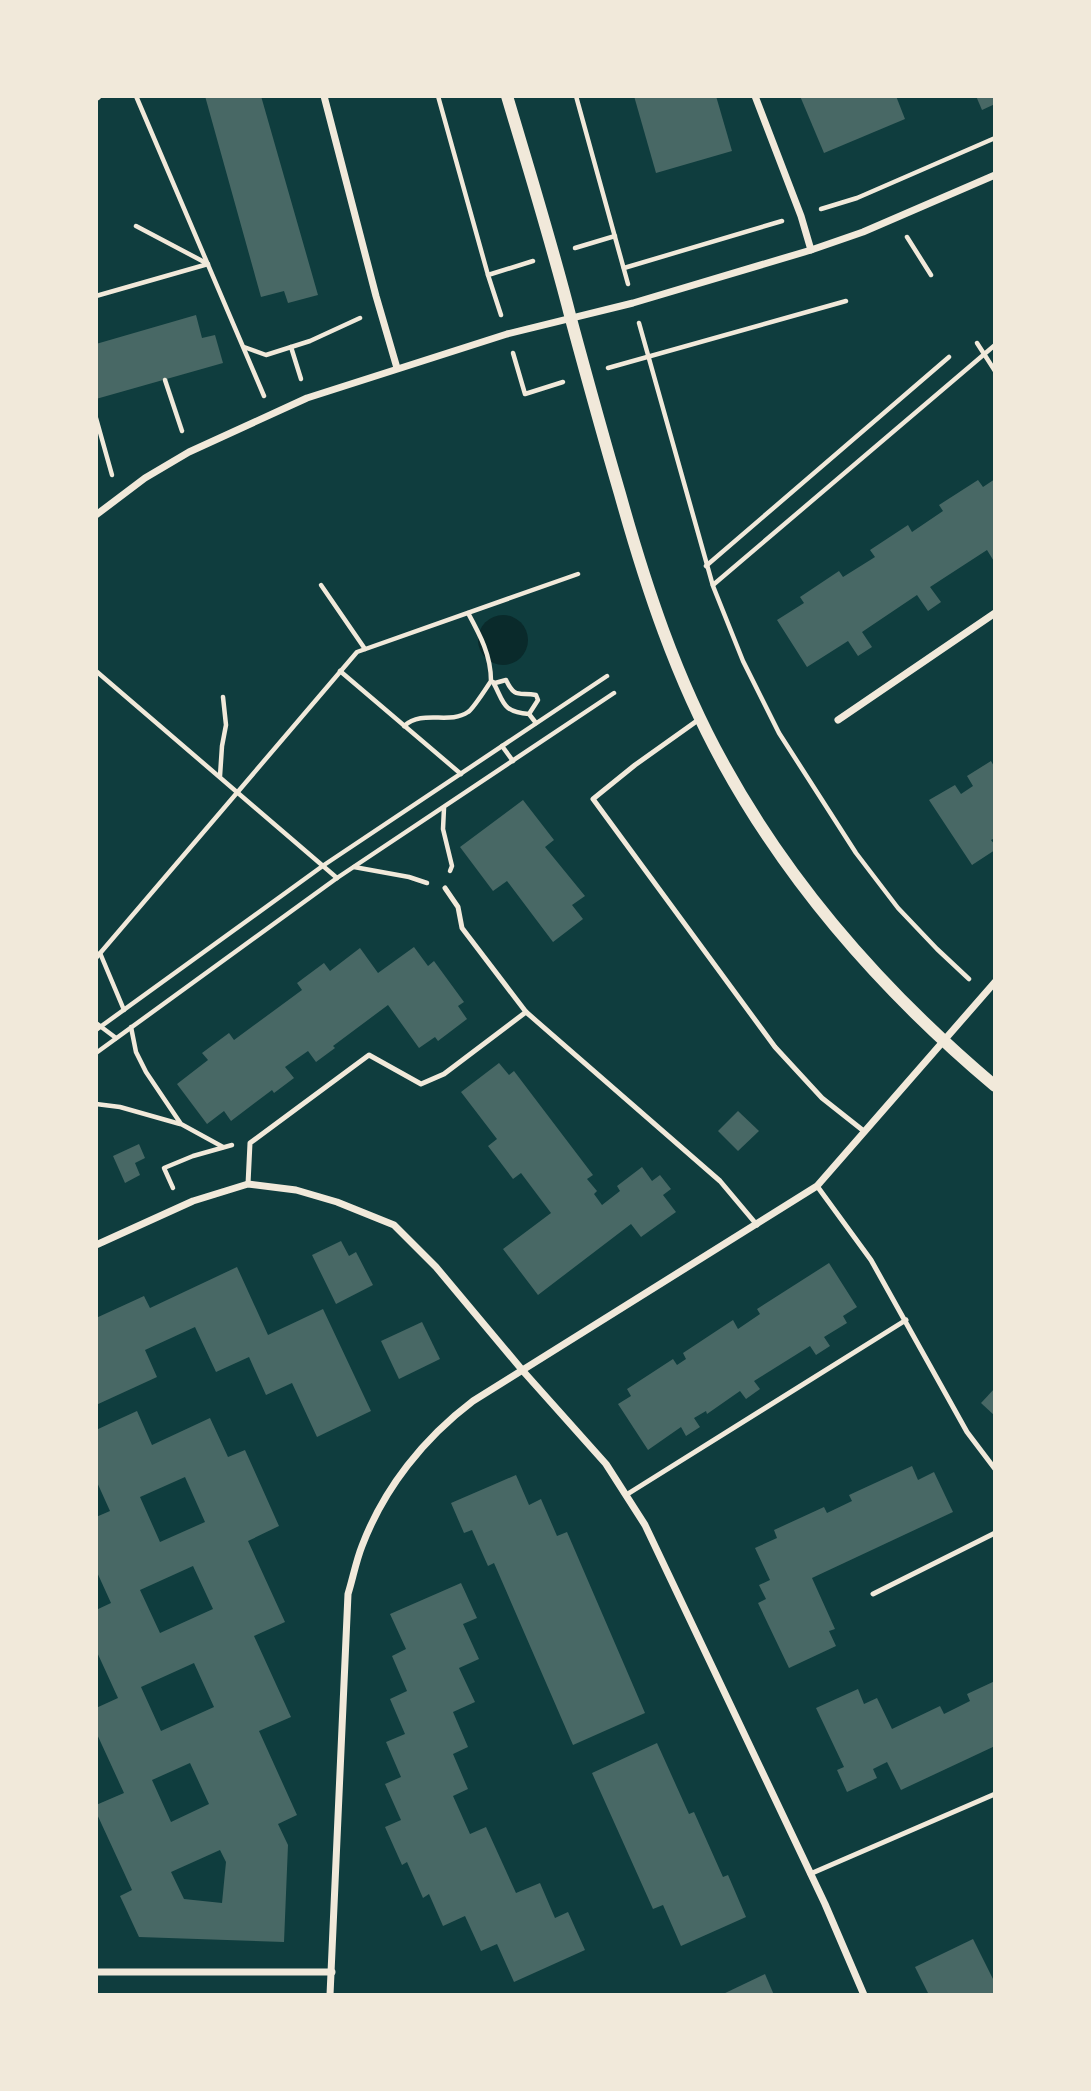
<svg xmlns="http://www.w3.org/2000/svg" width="1091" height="2091" font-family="'DejaVu Sans',sans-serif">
  <rect width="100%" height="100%" fill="#0f3d3e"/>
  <circle fill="#0a2a2b" cx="503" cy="640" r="25"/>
  <g fill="#486865" fill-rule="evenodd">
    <polygon points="205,96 261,96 318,295 288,303 284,291 261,297"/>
    <polygon points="634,96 716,96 732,151 656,173"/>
    <polygon points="800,96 896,96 905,119 824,153"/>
    <polygon points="976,96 995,96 995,104 982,110"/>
    <polygon points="196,315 202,338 215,335 223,363 96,399 96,344"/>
    <polygon points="995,479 995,563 987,550 930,587 941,602 928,611 917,595 862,632 872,647 858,656 848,641 807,667 777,620 804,603 800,597 839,571 843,577 875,557 870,550 908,525 912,532 943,511 939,505 978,480 983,487"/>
    <polygon points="991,761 995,768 995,838 991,840 995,845 995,850 972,865 929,800 955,785 961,794 973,786 967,776"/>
    <polygon points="523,800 554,840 545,847 585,896 572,905 583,919 553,942 507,881 493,891 460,847"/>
    <polygon points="414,947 428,966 434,961 464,1002 458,1006 467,1019 438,1041 435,1037 419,1048 388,1005 333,1046 335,1048 316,1062 308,1051 285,1067 294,1078 274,1093 272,1090 231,1121 224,1111 207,1124 177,1084 208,1060 202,1053 229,1033 234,1040 302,990 297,983 324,963 330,971 360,948 378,973"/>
    <polygon points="499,1063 509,1075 514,1071 593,1175 587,1179 597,1191 594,1194 602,1205 620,1191 617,1186 642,1167 652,1181 660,1175 671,1189 663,1195 676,1212 641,1237 631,1224 538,1295 503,1249 551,1213 521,1173 513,1179 488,1146 497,1139 461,1092"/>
    <polygon points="738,1111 759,1131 738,1151 718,1131"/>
    <polygon points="139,1144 145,1158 135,1163 140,1175 125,1183 113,1156"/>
    <polygon points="341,1241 349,1256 356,1252 373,1285 336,1304 312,1255"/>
    <polygon points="829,1263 857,1307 843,1316 847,1323 824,1337 830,1346 816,1355 810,1346 754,1381 760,1389 746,1399 740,1391 707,1414 706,1411 694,1418 700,1427 686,1436 681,1427 648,1450 618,1404 631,1396 627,1389 673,1359 677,1365 686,1359 683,1353 733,1320 738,1329 760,1314 757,1309"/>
    <polygon points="237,1267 268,1335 323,1309 371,1411 317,1437 292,1383 266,1395 249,1357 216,1372 195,1327 145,1350 157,1377 96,1405 96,1318 144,1296 150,1308"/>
    <polygon points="422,1322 440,1359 399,1379 381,1341"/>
    <polygon points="995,1388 995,1416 981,1403"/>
    <path d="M137,1411L152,1445L210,1418L228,1457L245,1450L279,1526L248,1541L285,1622L254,1636L291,1717L259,1731L297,1815L278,1824L288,1845L284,1942L139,1937L120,1896L132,1890L96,1812V1805L124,1793L96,1732V1708L118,1698L96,1650V1610L111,1603L96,1570V1517L110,1511L96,1480V1430ZM185,1477L205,1522L160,1542L140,1497ZM193,1566L213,1609L160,1633L140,1590ZM194,1663L214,1707L161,1731L141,1687ZM190,1763L209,1804L171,1822L152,1780ZM220,1850L226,1862L222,1903L184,1899L171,1872Z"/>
    <polygon points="912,1466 918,1480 934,1472 953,1512 812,1578 835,1629 829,1631 836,1646 789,1668 758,1603 766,1599 759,1585 770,1580 755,1548 777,1538 774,1530 824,1507 827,1513 852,1501 849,1495"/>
    <polygon points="516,1475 529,1505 541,1499 557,1536 567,1532 645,1713 573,1745 494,1563 488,1566 472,1530 464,1533 451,1503"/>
    <polygon points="461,1583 477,1618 463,1624 479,1659 459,1668 475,1702 453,1712 468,1747 453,1754 468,1789 453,1796 470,1834 486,1827 516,1893 540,1883 555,1918 568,1912 585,1950 514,1982 497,1944 481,1951 465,1916 443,1926 429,1894 423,1898 407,1862 402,1865 385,1827 401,1820 385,1784 401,1777 386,1742 405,1734 390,1699 407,1691 392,1656 406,1649 390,1614"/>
    <polygon points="995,1681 995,1746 901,1790 887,1762 873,1769 877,1778 847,1792 837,1770 844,1767 816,1708 858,1689 864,1704 877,1698 892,1729 940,1706 944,1714 970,1701 967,1694"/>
    <polygon points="657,1743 689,1814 694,1812 723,1877 728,1875 746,1917 681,1946 663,1905 653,1909 592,1773"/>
    <polygon points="973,1939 995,1983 995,1995 929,1995 915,1967"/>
    <polygon points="765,1974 774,1995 721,1995"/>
  </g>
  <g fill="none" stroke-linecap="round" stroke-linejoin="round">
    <g stroke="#f1e9da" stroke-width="4.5">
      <polyline points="136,96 264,396"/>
      <polyline points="438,96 488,275"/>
      <polyline points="576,96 628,284"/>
      <polyline points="98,98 100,96"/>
      <polyline points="821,209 857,198 995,138"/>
      <polyline points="907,237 931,275"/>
      <polyline points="575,248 615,236"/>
      <polyline points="624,268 782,221"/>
      <polyline points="96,296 208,264 136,226"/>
      <polyline points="501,315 488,275 533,261"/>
      <polyline points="639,323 713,586 743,661 779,733 856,853 898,908 937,949 969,979"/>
      <polyline points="977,343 995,371"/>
      <polyline points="244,347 266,355 310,341 360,318"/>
      <polyline points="291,347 301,379"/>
      <polyline points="513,353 525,394 563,382"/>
      <polyline points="608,368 846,301"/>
      <polyline points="165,380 182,431"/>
      <polyline points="96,418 112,475"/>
      <polyline points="706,566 949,357"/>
      <polyline points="321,585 365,649"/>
      <polyline points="713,585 995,345"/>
      <polyline points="96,671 337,878"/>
      <polyline points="340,671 461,774"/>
      <path d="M493,682C504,701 501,712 529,714L536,723"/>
      <path d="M495,683L506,680C515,699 519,692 536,695L538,700L529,714"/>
      <path d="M404,726C423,709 449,725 468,712C473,709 487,687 491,681C491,655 480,635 468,613"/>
      <polyline points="502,746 513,761"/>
      <polyline points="220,776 222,746 226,725 223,697"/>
      <polyline points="444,808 443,829 452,866 450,871"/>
      <polyline points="354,867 409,877 427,883"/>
      <polyline points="100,953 124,1010"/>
      <polyline points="96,958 357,652 578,574"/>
      <polyline points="96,1023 116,1038"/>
      <polyline points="131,1027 136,1052 146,1072 181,1124 223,1147"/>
      <polyline points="96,1030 324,865 607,676"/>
      <polyline points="96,1053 337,878 614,693"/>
      <polyline points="96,1104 120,1107 180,1124"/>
      <polyline points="173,1188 164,1168 193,1156 232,1145"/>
    </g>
    <g stroke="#f1e9da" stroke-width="5">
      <polyline points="701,718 635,765 593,799 775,1047 822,1098 865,1132"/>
      <polyline points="445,888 458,907 462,928 526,1012 720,1181 757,1225"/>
      <polyline points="248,1184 250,1143 369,1055 421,1084 444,1074 526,1012"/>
      <polyline points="817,1186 871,1260 967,1432 995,1469"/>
      <polyline points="626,1495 906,1320"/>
      <polyline points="873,1594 995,1533"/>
      <polyline points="810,1874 995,1794"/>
    </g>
    <g stroke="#f1e9da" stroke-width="7">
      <polyline points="324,96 376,296 397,368"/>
      <polyline points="755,96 801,216 811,250"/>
      <polyline points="96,515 145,478 189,452 307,398 507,334 633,303 811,250 863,232 995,175"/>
      <polyline points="838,720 995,613"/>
      <polyline points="96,1245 193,1201 248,1184 296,1190 337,1202 394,1225 436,1267 523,1371 606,1464 645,1525 825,1904 864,1995"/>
      <polyline points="96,1972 332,1972"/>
      <path d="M330,1995L348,1594C353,1578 356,1561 362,1546C384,1488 424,1438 473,1401L817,1186L995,982"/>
    </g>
    <path stroke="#f1e9da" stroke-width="12" d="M507,96C529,170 552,244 571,319C587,378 603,436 620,494C646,587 676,678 723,763C791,887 887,995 995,1086"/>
  </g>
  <rect width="1091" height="2091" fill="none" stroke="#f1e9da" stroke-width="196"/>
</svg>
